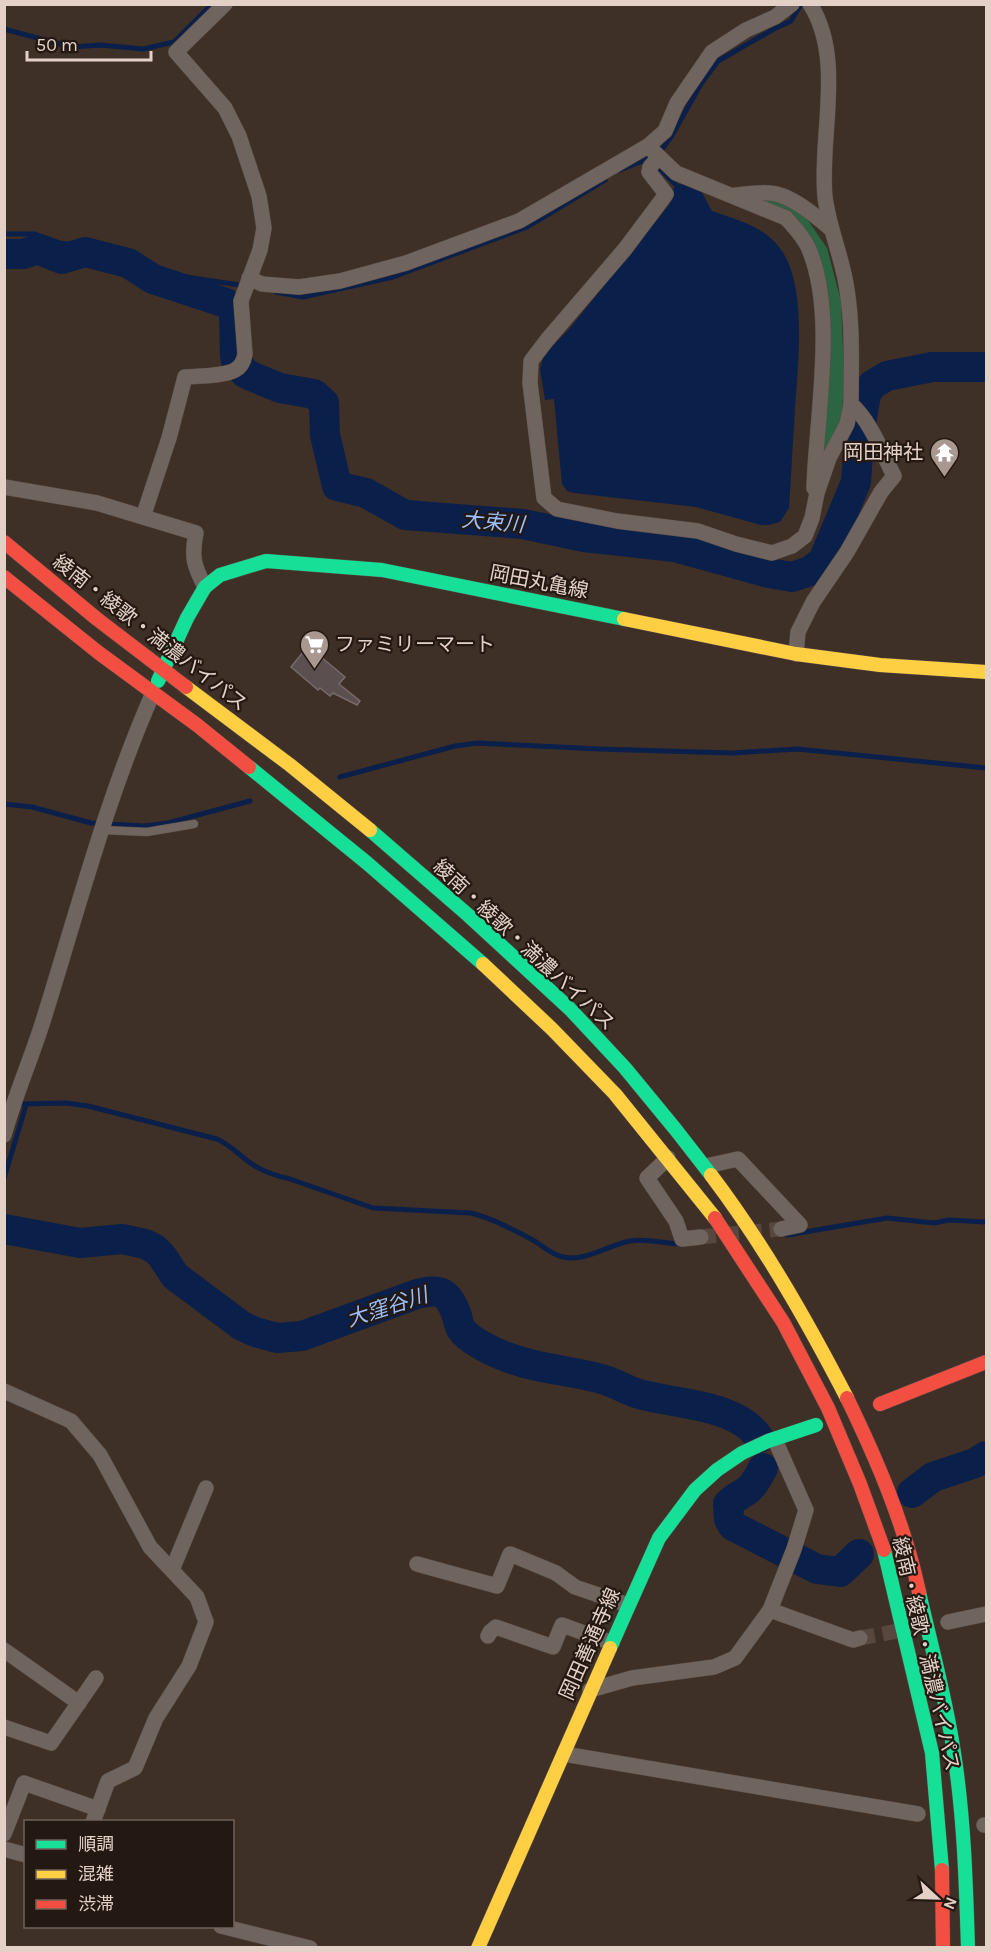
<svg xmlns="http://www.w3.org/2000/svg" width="991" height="1952" font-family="Karla,'Noto Sans JP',sans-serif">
  <rect width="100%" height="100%" fill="#3e2f27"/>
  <polygon fill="#2b6544" points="751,198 771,198 803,213 827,248 841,301 844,377 842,419 819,475 827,327 810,239"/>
  <path fill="#0a204a" d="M681,183L701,191L712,211C735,219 763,226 779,247C808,283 798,363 795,408C793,441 791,475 789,508L780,522L769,525H761L696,507L574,493L567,491L562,484L554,399L545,400L540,369L544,355L570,328L669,205L673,189Z"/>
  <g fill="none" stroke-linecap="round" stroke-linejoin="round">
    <g stroke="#0a204a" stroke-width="5">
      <polyline points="4,29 71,47 101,45 143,49 174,42 212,4"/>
      <polyline points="655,164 680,189"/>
      <polyline points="620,170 650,158 662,149 671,137 701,84 718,61 774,29 791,21 801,4"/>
      <polyline points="4,234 35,234 60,243 113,250 130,255 154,269 173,275 246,286"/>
      <polyline points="276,292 303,297 393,277 527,227 605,180"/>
      <polyline points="340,777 455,746 477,743 599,749 732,753 797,749 986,768"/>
      <polyline points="4,804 32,807 91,823 145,826 168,823 250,801"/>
      <path d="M21,1104L66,1103L88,1106L217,1139C229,1144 238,1154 249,1162C261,1171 276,1176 290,1179L373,1208L471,1213C491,1218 512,1229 531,1239C541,1244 550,1254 563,1257C586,1262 608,1245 630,1241C647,1238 664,1244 681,1244"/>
      <polyline points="4,1178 26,1105"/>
      <polyline points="787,1235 887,1218 934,1223 949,1220 986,1222"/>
    </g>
    <g stroke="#0a204a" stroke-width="30">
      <polyline points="4,254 24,254 37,249 62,259 85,252 128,263 153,279 226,303 234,311 235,356 236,361 245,373 251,376 280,388 314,394 324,403 325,435 337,486 366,493 405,515 523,524 584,537 675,547 769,573 792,577 810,571 823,561 856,482 859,436 866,394 872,385 887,376 932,367 986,367"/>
      <path d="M4,1229L80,1243L122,1239L145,1244L155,1249L162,1256L175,1276L242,1326L255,1332L277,1338L302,1336L417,1294C442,1288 448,1292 457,1316C458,1320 459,1326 461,1329C468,1340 495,1353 507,1357C539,1370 573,1370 605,1380C618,1384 629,1392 643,1395C678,1404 738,1405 759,1438"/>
      <path d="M763,1468C759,1475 755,1484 749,1489C742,1495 734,1497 728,1504L729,1519L733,1526L817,1569L840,1572L859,1554"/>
      <polyline points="912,1493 933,1477 975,1463 986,1456"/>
    </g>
  </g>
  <polygon fill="#5c4f4f" stroke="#776a69" stroke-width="1.5" points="308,646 345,677 339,684 360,701 357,705 333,693 330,696 320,688 318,690 291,667"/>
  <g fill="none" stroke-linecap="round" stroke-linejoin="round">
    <g stroke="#57473f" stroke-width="15" stroke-dasharray="15 8" stroke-linecap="butt">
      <polyline points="701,1237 781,1229"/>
      <polyline points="860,1638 909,1629"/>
    </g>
    <defs>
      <polyline id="lane" points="102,830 147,832 194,824"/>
      <g id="street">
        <path d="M652,150L676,173L786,218C794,227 803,236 808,247C837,312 816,418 814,488"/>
        <polyline points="658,158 650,167 649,172 666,194 664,197 625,249 547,340 531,361 530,383 544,498 557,509 617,521 698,531 736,544 772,553 792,546 805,536 812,518 817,493 829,458 847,424 851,404"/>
        <path d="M736,195C747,194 759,192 770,193C790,194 816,216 831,229"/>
        <polyline points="249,278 262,284 299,287 340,281 406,263 519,221 648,146 665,131 677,103 712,52 746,30 775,17 792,4"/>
        <path d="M4,487L97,503L196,533C191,557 194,566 205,587"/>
        <path d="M143,517L169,438L185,377C198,376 225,376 235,370C241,367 244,360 245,354L241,301L260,250L264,228L259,196L239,136L225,108L176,52L225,4"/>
        <path d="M796,654L798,632L813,602L847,552L881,492L894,476C883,454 870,420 851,404C851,367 853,328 847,290C843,259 829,229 825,197C819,136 845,59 810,4"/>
        <path d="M4,1135C15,1095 32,1057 44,1018C78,909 107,797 153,693"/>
        <polyline points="668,1158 647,1178 676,1221 682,1239 701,1237"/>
        <polyline points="706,1166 738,1159 800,1225 781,1229"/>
        <polyline points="4,1391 71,1421 100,1455 150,1547 197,1597 206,1622 189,1666 156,1718 135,1768 108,1781 93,1822"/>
        <polyline points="417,1564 497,1586 510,1554 556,1573 575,1587 628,1605"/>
        <polyline points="172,1570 206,1488"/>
        <polyline points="770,1610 853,1640 860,1638"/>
        <polyline points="948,1622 986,1614"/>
        <polyline points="488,1636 490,1632 496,1627 553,1647 562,1625 612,1643"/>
        <polyline points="4,1650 79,1703"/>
        <polyline points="590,1690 632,1678 714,1667 735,1658 770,1610 794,1549 806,1510 775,1440"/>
        <polyline points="4,1727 51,1743 96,1678"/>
        <polyline points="564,1754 918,1814"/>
        <polyline points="984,1825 986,1825"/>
        <polyline points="4,1834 24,1783 98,1809"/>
        <polyline points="4,1849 26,1855"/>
        <polyline points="221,1926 310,1948"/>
      </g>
      <g id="fast">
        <polyline points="158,681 187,618 205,587 220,575 266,561 382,570 624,619"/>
        <polyline points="249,767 367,863 483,964"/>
        <polyline points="370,830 468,915 570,1009 625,1068 676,1130 711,1175"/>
        <polyline points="884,1550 932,1753 942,1870"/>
        <path d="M919,1592C931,1646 946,1698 954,1753C964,1817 966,1883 968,1948"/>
        <polyline points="610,1648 659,1538 695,1490 717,1470 742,1453 768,1441 816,1425"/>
      </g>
      <g id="slow">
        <polyline points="624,619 796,654 880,665 986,672"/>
        <polyline points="186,687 290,765 370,830"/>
        <polyline points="483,964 552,1029 615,1094 715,1218"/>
        <path d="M711,1175C764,1245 807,1321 847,1398"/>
        <polyline points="478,1948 610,1648"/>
      </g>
      <g id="jam">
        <polyline points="4,542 97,619 186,687"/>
        <polyline points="4,577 99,653 197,725 249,767"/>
        <polyline points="715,1218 783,1322 828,1408 860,1484 884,1550"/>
        <path d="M847,1398C877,1460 905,1525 919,1592"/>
        <polyline points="880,1404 986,1362"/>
        <polyline points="942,1870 943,1948"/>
      </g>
    </defs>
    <use href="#lane" stroke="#594c45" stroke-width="9"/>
    <use href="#street" stroke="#594c45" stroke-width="16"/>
    <use href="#fast" stroke="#594c45" stroke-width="15"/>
    <use href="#slow" stroke="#594c45" stroke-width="15"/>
    <use href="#jam" stroke="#594c45" stroke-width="15"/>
    <use href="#lane" stroke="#70655e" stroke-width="8"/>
    <use href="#street" stroke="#70655e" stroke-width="15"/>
    <use href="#fast" stroke="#16e098" stroke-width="14"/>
    <use href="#slow" stroke="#ffcf43" stroke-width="14"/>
    <use href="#jam" stroke="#f24e42" stroke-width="14"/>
  </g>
  <defs>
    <symbol id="temple-pin" viewBox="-11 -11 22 30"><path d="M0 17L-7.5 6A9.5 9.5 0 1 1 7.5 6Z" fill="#a99890" stroke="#241812"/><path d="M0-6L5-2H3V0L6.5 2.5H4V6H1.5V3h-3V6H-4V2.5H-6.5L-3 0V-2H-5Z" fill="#fff"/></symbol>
    <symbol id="supermarket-pin" viewBox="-11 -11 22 30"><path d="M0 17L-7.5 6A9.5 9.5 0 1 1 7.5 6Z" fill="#a99890" stroke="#241812"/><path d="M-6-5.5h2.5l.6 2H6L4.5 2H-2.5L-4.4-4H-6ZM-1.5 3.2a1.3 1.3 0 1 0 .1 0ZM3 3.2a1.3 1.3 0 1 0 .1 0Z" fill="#fff"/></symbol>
  </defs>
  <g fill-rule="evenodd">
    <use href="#temple-pin" x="928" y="436" width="33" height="45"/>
    <use href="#supermarket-pin" x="298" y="628" width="33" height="45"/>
  </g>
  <g text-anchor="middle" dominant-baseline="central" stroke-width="4.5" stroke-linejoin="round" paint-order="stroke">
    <g font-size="20" fill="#e3d1c8" stroke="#241812" text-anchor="end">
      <text x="923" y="452">岡田神社</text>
      <text x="335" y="644" text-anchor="start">ファミリーマート</text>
    </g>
    <g font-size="20" fill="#e3d1c8" stroke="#241812">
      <text transform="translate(539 582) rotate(11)">岡田丸亀線</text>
      <text transform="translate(150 633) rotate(38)">綾南・綾歌・満濃バイパス</text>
      <text transform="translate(524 945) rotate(43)">綾南・綾歌・満濃バイパス</text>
      <text transform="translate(590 1644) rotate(-66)">岡田善通寺線</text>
      <text transform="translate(926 1654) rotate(77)">綾南・綾歌・満濃バイパス</text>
    </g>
    <g font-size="21" font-style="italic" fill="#9abffe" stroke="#241812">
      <text transform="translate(493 522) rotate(5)">大束川</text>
      <text transform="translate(387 1307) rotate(-18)">大窪谷川</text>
    </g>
  </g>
  <rect width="991" height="1952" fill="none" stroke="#e3d1c8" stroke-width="12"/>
  <rect x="24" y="1820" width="210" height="108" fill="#241812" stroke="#70625b" stroke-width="1.5"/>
  <rect x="36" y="1840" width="30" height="9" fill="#16e098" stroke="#70625b" stroke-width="1.5"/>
  <text x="78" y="1850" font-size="18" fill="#e3d1c8">順調</text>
  <rect x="36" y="1870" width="30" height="9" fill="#ffcf43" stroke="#70625b" stroke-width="1.5"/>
  <text x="78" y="1880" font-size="18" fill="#e3d1c8">混雑</text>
  <rect x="36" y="1900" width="30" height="9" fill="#f24e42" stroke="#70625b" stroke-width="1.5"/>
  <text x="78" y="1910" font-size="18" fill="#e3d1c8">渋滞</text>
  <g transform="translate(937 1898) rotate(112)" stroke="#241812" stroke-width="4.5" paint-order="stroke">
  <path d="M0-4.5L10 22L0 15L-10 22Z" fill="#e3d1c8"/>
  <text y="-9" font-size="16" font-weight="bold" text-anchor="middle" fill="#e3d1c8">N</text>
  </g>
  <path d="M27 51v9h124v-9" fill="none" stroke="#e3d1c8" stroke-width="3"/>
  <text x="36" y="51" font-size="18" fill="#e3d1c8" stroke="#241812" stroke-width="4.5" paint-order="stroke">50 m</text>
</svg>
